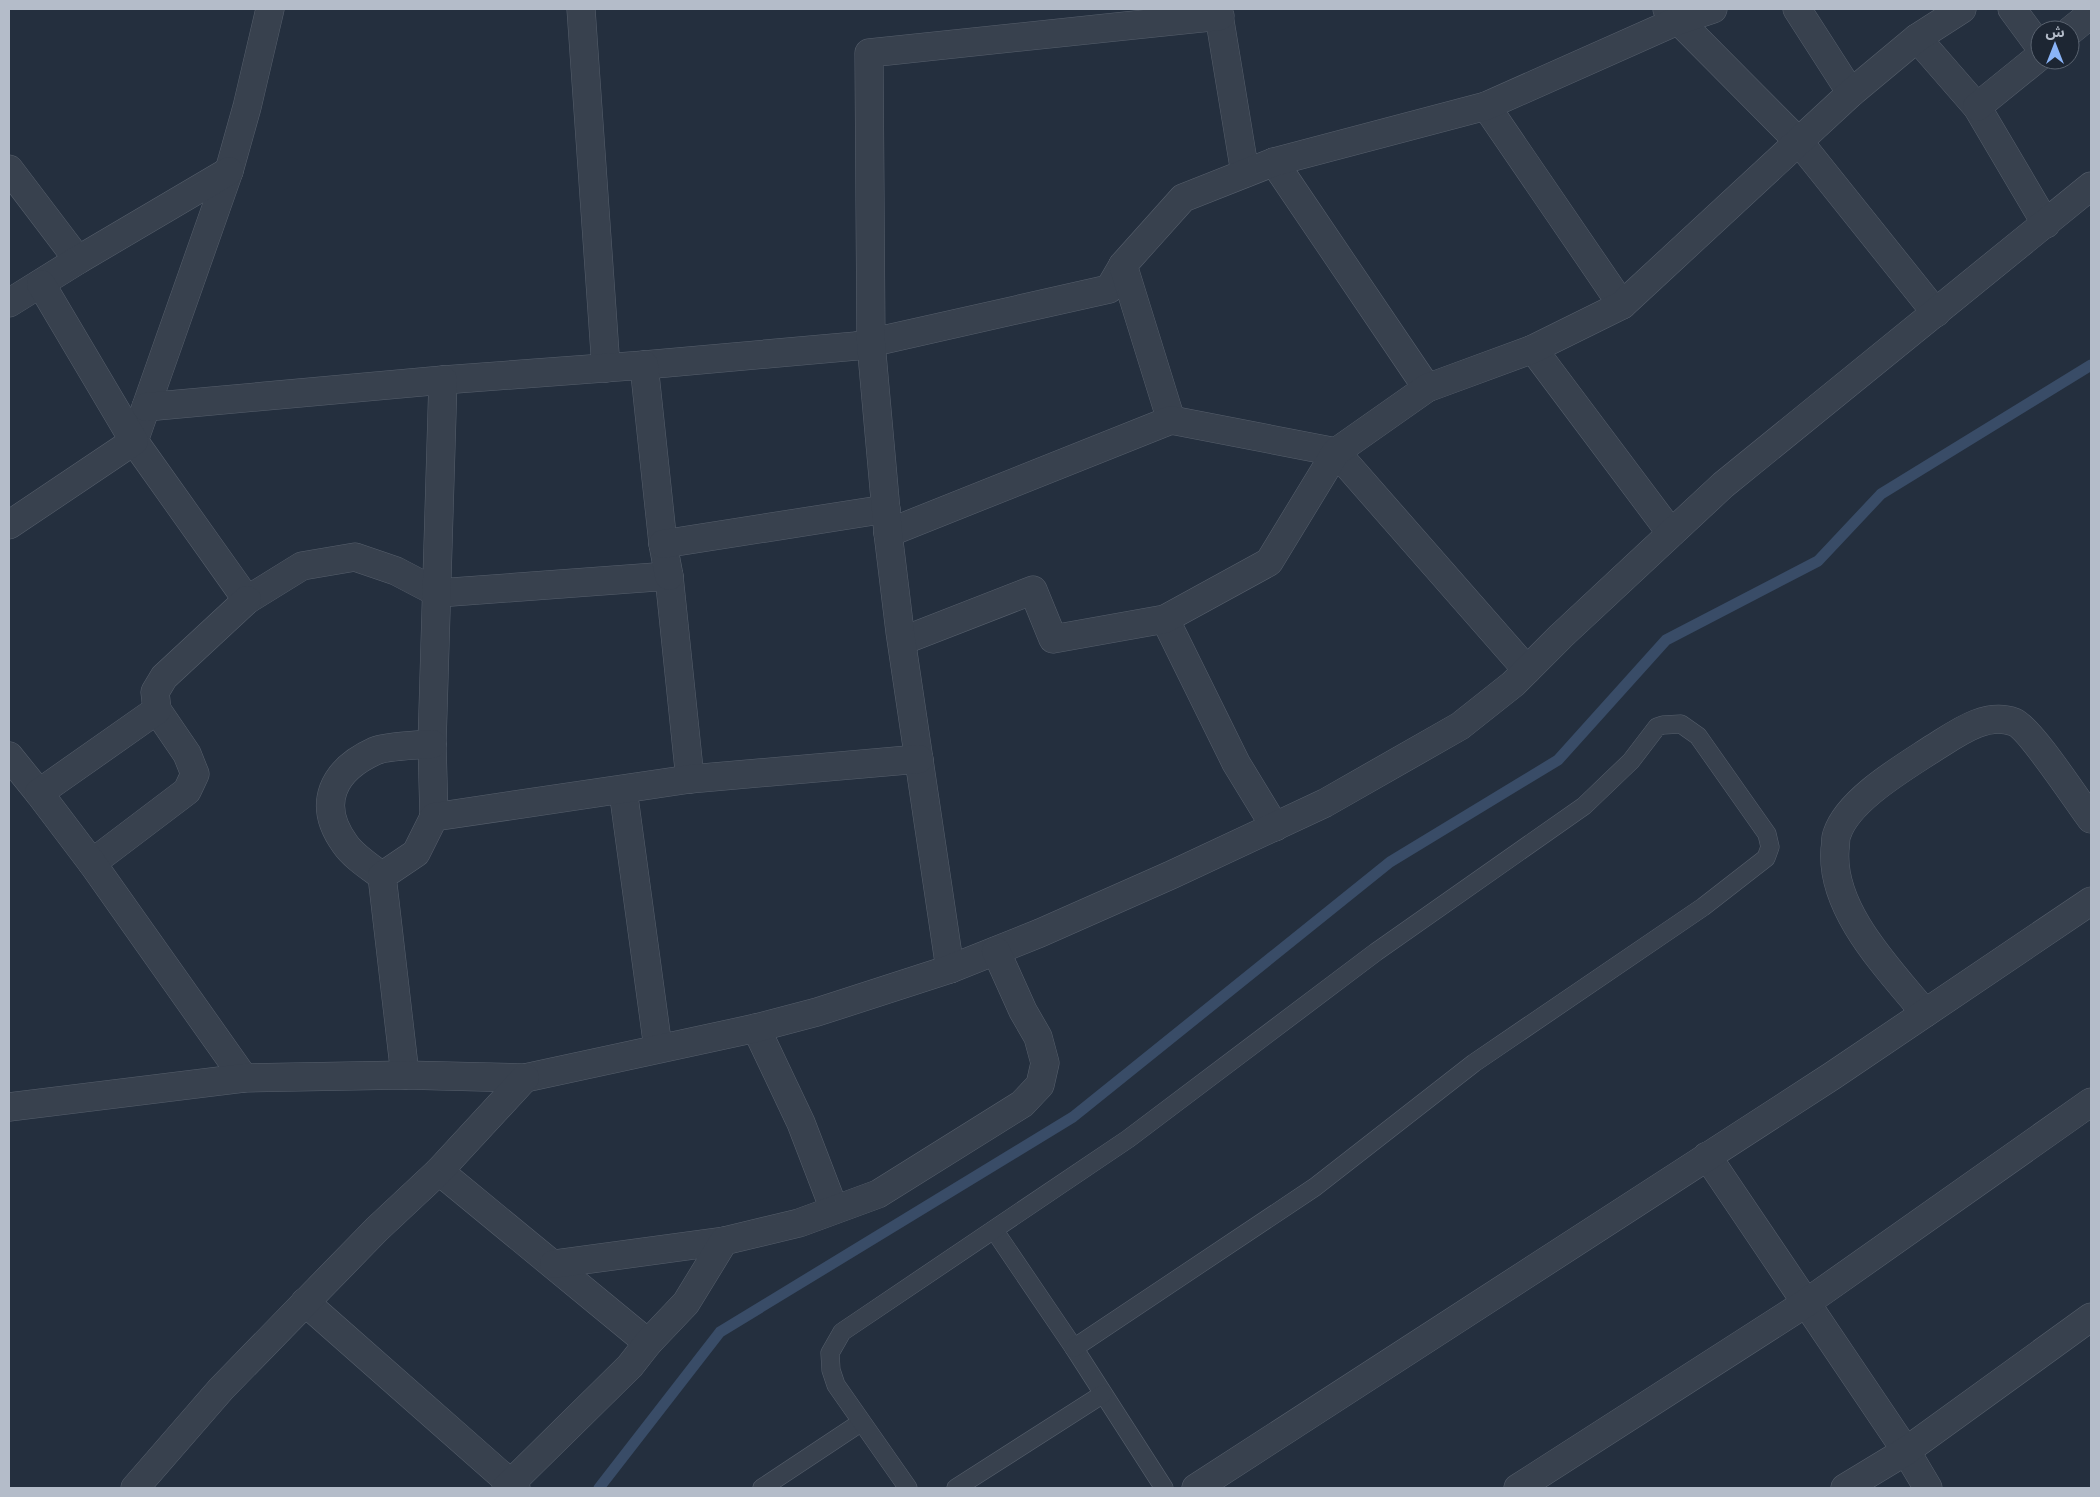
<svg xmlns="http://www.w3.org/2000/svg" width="2100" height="1497" font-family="'Noto Sans','Noto Sans Arabic',sans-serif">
  <rect width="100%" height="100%" fill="#242f3e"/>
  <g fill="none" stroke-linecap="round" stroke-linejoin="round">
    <polyline stroke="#394c67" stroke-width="11" points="599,1488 720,1332 1073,1117 1390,862 1558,760 1666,640 1818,561 1881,494 2091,365"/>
    <defs>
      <g id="service">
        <polyline points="994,1230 1074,1348 1164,1488"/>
        <polyline points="762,1488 860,1423"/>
        <polyline points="908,1488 836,1385 831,1370 830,1353 842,1332 1128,1139 1376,952 1584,806 1631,761 1657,727 1663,725 1681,724 1698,736 1767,834 1770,847 1766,858 1703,907 1474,1063 1315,1187 1074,1348"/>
        <polyline points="956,1488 1103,1394"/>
      </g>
      <g id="minor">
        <polyline points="270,9 247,107 229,171 134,441 247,600 302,566 355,557 396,571 438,593 669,576 690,779"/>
        <polyline points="581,9 606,368"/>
        <polyline points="1218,9 1245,173"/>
        <polyline points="1667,9 1800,143 1936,313"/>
        <polyline points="1797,9 1851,93"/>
        <polyline points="2012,9 2040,47"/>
        <polyline points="2070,31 2091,14"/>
        <polyline points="1917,38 1977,107 2046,224"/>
        <polyline points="1486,106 1622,305"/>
        <polyline points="1977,107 2040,56"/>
        <polyline points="1274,162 1427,388"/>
        <polyline points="9,169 78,260"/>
        <polyline points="9,303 78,260 229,171"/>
        <polyline points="1533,349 1671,533"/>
        <polyline points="644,365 856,346 1109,289 1123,265"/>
        <polyline points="443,380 644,365 663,544 669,576"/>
        <polyline points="146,407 443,380 432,744 434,817"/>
        <polyline points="1171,420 1123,265 1183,198 1274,162 1486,106 1677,21 1713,9"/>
        <polyline points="9,525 134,441 41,284"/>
        <polyline points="888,533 1171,420 1336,452 1527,670"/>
        <polyline points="663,544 886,509"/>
        <polyline points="1165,619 1236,763 1275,827"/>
        <polyline points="902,641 1033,590 1053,639 1165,619 1269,562 1336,452 1427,388 1533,349 1622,305 1851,93 1917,38 1962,9"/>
        <polyline points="9,756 39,793"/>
        <polyline points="623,790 658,1048"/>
        <polyline points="92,863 187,791 195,774 187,754 157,710"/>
        <path d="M382,876C370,867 353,856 345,844C316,804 333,770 375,751C386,746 418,745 432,744"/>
        <polyline points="950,969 900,632 888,533 871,343 869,53 1220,16"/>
        <path d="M1925,1013C1889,969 1830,910 1835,849C1836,844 1835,838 1837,834C1848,800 1903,768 1932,749C1955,735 1985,711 2014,722C2030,728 2078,802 2091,819"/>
        <polyline points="756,1028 801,1123 834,1209"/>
        <polyline points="405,1075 382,876 416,853 434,817 690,779 919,759"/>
        <polyline points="244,1078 92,863 39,793 157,710 155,692 164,677 247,600"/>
        <polyline points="9,1107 244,1078 405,1075 525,1078 756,1028 817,1012 950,969 1040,933 1171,875 1325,803 1460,726 1513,684 1561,636 1723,485 2091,186"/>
        <polyline points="1707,1156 1906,1451 1928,1488"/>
        <polyline points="439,1171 648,1343"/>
        <polyline points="554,1264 724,1241"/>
        <polyline points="305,1302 516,1488"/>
        <polyline points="135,1488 221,1389 377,1229 439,1171 525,1078"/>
        <polyline points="506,1488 630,1366 648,1343 686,1303 724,1241 799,1223 878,1194 1022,1104 1040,1085 1045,1063 1038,1037 1023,1011 996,951"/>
        <polyline points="1196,1488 1832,1076 2091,901"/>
        <polyline points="1518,1488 1806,1303 2091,1102"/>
        <polyline points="1845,1488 1906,1451 2091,1317"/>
      </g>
    </defs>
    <use href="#service" stroke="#565f6c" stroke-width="19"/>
    <use href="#minor" stroke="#565f6c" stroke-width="29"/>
    <use href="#service" stroke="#38414e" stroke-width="18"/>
    <use href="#minor" stroke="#38414e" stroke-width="28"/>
  </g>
  <rect width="2100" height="1497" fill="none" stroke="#b4bcc9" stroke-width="20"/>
  <g transform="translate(2055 45)"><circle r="24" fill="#1d2633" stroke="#59626f"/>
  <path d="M0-4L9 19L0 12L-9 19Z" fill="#8ab4f8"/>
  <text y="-8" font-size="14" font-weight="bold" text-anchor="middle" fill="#b4bcc9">ش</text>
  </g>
</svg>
